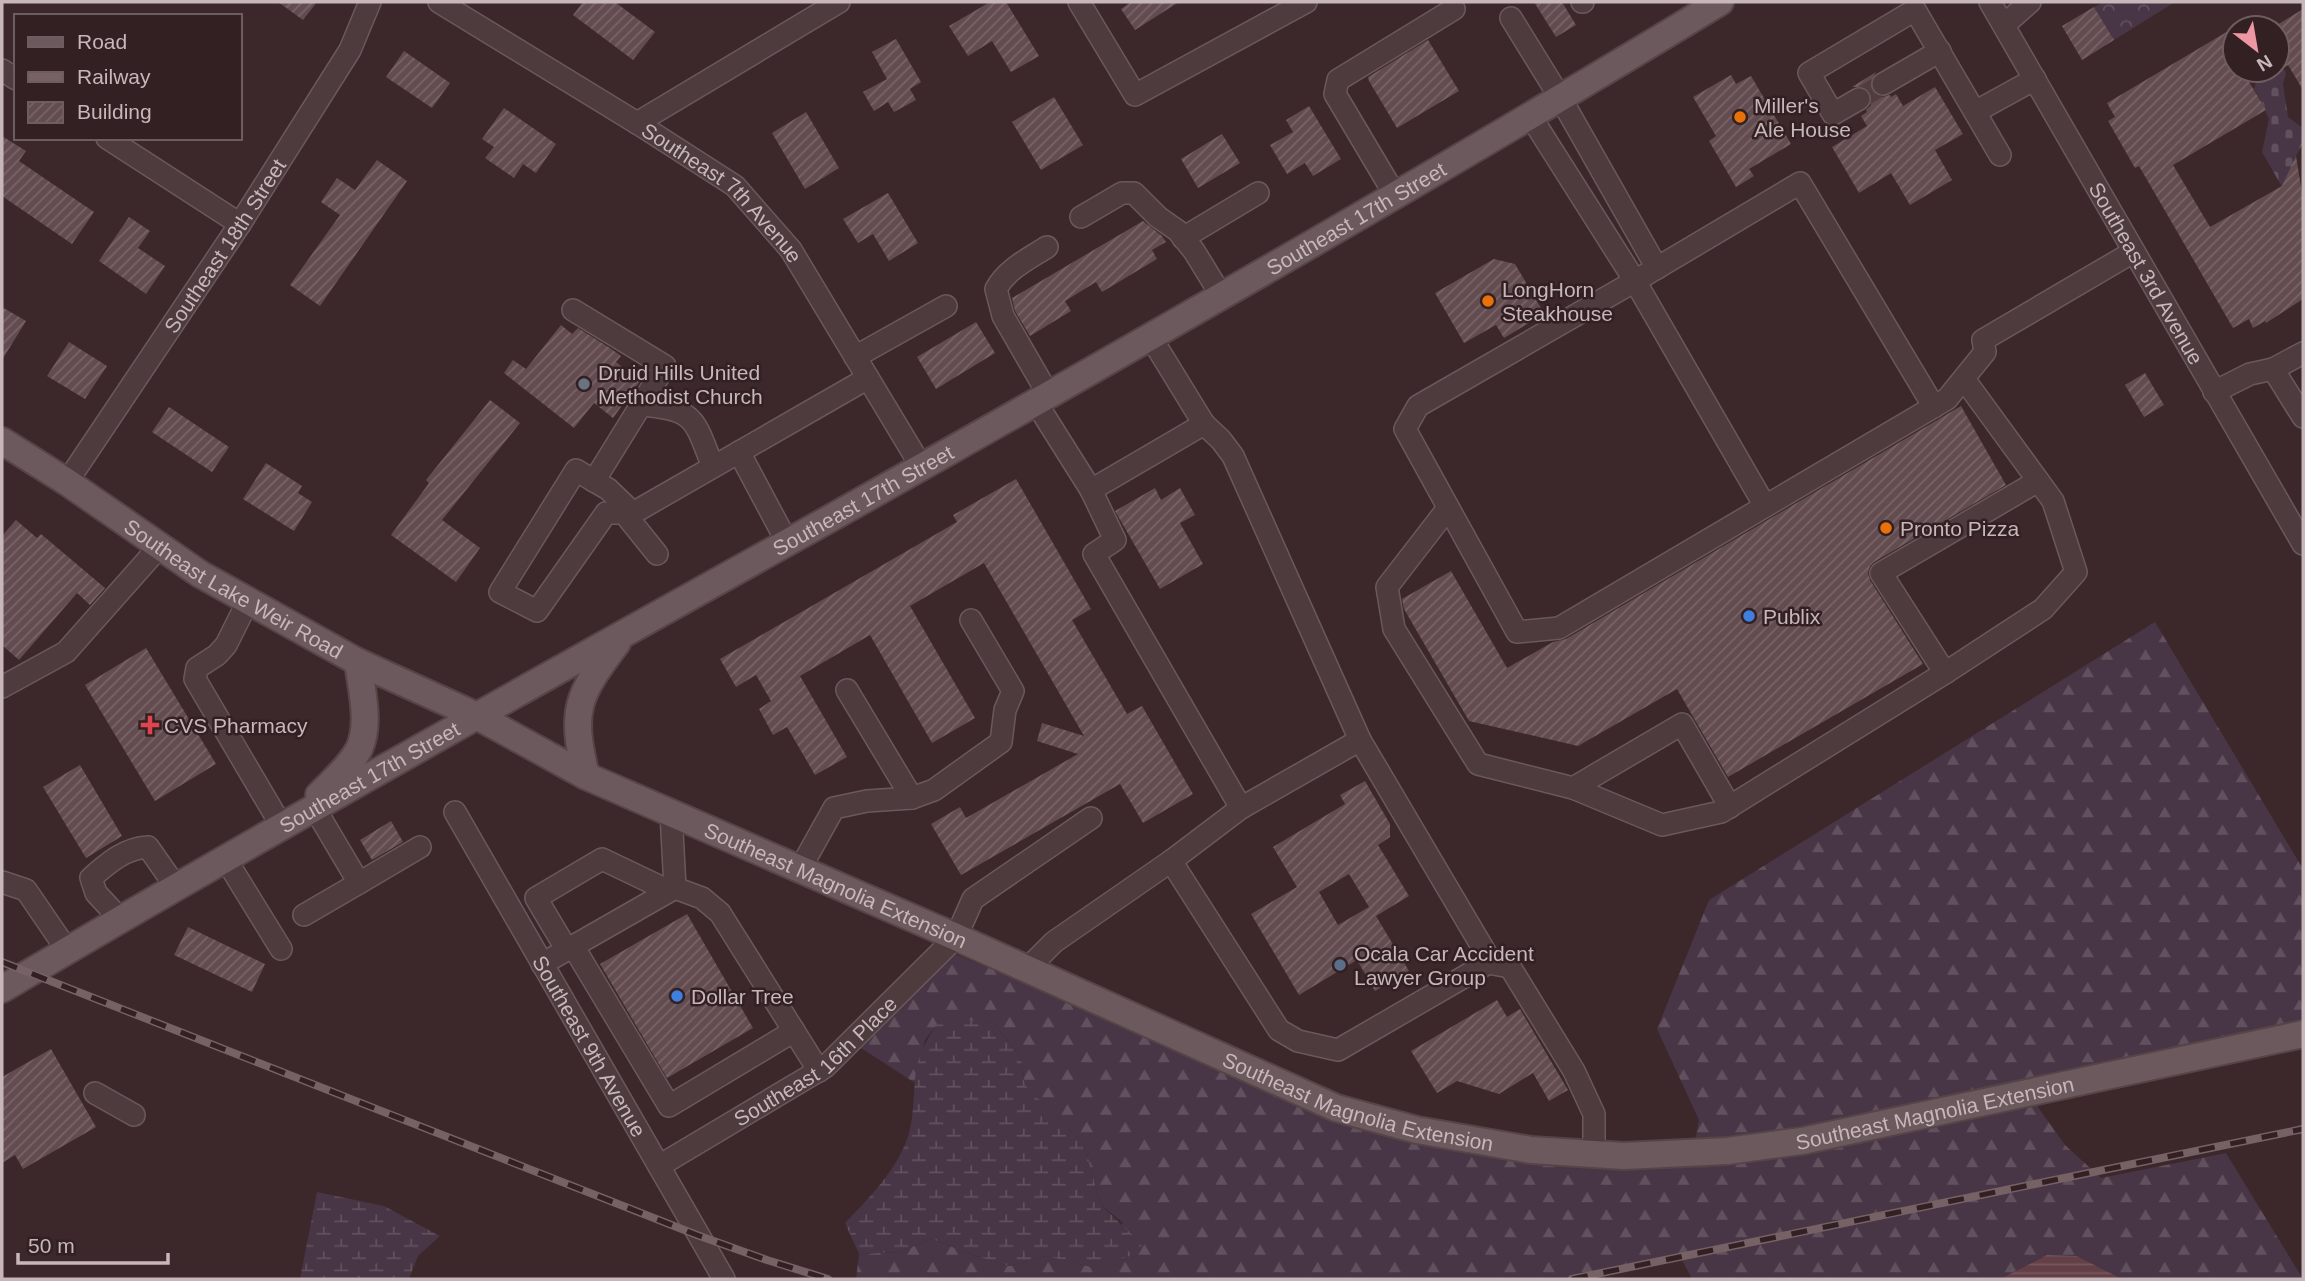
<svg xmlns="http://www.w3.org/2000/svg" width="2305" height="1281" font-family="Arial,sans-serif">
  <defs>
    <pattern id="forest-firs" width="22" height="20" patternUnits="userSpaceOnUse" patternTransform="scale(1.75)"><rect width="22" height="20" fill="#483545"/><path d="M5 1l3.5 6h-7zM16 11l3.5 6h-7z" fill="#61505e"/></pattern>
    <pattern id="wetland-marsh" width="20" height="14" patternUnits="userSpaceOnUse" patternTransform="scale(1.75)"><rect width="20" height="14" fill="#483545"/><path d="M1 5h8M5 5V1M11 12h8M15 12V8" fill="none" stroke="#61505e"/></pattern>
    <pattern id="cemetery-stones" width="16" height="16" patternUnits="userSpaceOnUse" patternTransform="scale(1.75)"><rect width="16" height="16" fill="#483545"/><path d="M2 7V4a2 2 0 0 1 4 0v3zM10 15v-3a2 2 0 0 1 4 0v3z" fill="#61505e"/></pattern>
    <pattern id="park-crowns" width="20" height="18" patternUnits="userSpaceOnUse" patternTransform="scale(1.75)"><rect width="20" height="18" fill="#483545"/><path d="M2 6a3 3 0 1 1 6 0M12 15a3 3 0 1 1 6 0" fill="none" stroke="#61505e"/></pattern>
    <pattern id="water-rules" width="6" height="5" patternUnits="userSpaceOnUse" patternTransform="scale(1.75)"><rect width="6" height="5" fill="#633f46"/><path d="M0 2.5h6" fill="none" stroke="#78585f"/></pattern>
    <pattern id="building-hatch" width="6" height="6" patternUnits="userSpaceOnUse" patternTransform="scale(1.75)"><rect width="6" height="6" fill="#634c50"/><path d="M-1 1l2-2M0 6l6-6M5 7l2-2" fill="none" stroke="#786467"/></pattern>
  </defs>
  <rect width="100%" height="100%" fill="#3c272b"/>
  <g fill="url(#forest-firs)">
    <polygon points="2155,622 2303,869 2303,1022 1799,1130 1725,1140 1695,1141 1699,1120 1657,1029 1709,900"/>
    <polygon points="955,954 1125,1024 1531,1162 2035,1103 2065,1145 2101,1178 2226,1153 2303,1279 2122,1279 2077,1256 2047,1255 2000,1279 1692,1279 1682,1260 1581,1279 856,1279 859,1254 899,1252 932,1239 976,1256 1010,1266 1046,1256 1092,1267 1123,1223 1101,1205 1083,1143 1025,1085 1021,1058 995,1024 943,1017 925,1040 915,1083 861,1048"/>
  </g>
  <g fill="url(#wetland-marsh)">
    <path d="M943,1016L995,1024L1021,1058L1025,1085L1083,1143L1101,1205L1142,1244L1137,1254L1092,1267L1046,1256L1010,1266L976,1256L932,1239L899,1252L859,1254L845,1223C867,1200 890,1177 904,1147C914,1125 913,1102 915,1079C917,1054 929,1035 943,1016Z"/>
    <polygon points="317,1192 384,1206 440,1236 418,1256 409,1279 300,1279"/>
  </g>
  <polygon fill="url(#cemetery-stones)" points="2277,53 2286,73 2283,84 2288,117 2303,128 2303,143 2294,160 2289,199 2262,152 2269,119 2265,111 2266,110 2254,89 2258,75 2266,70 2277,70"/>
  <polygon fill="url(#park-crowns)" points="2104,2 2175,2 2114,40 2094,7"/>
  <polygon fill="url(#water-rules)" points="2047,1255 2077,1256 2122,1279 2000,1279"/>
  <g fill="url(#building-hatch)" fill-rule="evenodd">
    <polygon points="278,2 317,2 303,20"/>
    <polygon points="583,2 615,2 655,32 633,60 573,15"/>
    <polygon points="990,2 1006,2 1039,56 1011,72 992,41 968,56 949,26"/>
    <polygon points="1131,2 1179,2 1135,30 1121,9"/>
    <polygon points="1534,2 1562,2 1576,25 1556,37"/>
    <polygon points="2094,7 2114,40 2082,60 2062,26"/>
    <polygon points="2303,9 2303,90 2288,65 2282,69 2277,56 2277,25"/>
    <polygon points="2235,27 2235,70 2266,70 2248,80 2266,110 2173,165 2210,227 2282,186 2296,156 2303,199 2303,299 2266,323 2265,321 2253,328 2249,319 2233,328 2139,166 2135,168 2108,121 2115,117 2107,103"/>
    <polygon points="896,39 921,82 910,89 916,100 894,112 888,102 874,111 863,92 887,79 872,52"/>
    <polygon points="1428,40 1459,91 1397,128 1369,81 1368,77"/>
    <polygon points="404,51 450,83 432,108 386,77"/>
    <polygon points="1876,72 1870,83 1872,91 1882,97 1890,95 1891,97 1896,94 1903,106 1935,87 1963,134 1935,150 1952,180 1910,205 1891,173 1859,193 1832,147 1867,126 1861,116 1867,112 1866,110 1871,105 1871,93 1865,87 1852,87"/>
    <polygon points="1731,75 1736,84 1751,76 1791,144 1749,169 1754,176 1736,187 1709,141 1716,136 1693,97"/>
    <polygon points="1054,97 1083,145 1041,170 1012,122"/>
    <polygon points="1309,106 1341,159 1313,176 1305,163 1287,174 1270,145 1293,132 1286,120"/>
    <polygon points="504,108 556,144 536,173 523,164 514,178 485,158 494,147 482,139"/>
    <polygon points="806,112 839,168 805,189 772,133"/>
    <polygon points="1222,134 1240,163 1198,188 1181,159"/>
    <polygon points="2,136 26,151 19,161 94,212 72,244 2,196"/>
    <polygon points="377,160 407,181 320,306 290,285 340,215 321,202 337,178 355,190"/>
    <polygon points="888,193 918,243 889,261 873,234 858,243 843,219"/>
    <polygon points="129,217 150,231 138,248 165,266 146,294 99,261"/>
    <polygon points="1143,221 1162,236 1166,242 1152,250 1157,259 1102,292 1096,282 1065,301 1071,311 1030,336 1015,311 1012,298"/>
    <polygon points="1494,259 1515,264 1541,308 1526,317 1529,323 1504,338 1496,325 1464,343 1435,293"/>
    <polygon points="2,307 26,321 2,360"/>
    <polygon points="976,322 995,353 936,389 917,357"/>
    <polygon points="561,325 572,334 578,328 610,348 621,356 616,362 640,381 613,418 594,403 574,428 504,373 513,360 526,369"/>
    <polygon points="69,342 107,366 85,399 47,376"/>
    <polygon points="2145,373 2164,405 2144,417 2125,385"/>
    <polygon points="490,400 520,423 442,520 480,548 456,582 391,535 429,483 426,480"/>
    <polygon points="1961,406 2006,485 1874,562 1870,566 1868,573 1870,580 1923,664 1728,777 1677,689 1578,746 1469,721 1404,609 1402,599 1451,571 1507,668 1553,642 1566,639"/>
    <polygon points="169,407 229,447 212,472 152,432"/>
    <polygon points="266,463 302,486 298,493 312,502 294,531 243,499"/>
    <polygon points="1016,479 1091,609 1072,620 1127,714 1142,706 1193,794 1143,823 1120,784 961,875 931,824 960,807 966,818 1078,754 1037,741 1042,723 1084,736 984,563 910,606 975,718 932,743 870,635 800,676 847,757 815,775 787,727 773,735 759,709 771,701 756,675 736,687 720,659 957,522 953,515"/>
    <polygon points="1155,488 1161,500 1180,488 1195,515 1180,523 1203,564 1160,589 1115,511"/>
    <polygon points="16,520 37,538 41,534 105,588 90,605 77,593 19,660 2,645 2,536"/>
    <polygon points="146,648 216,764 155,801 85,685"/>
    <polygon points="80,765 122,836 86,858 43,787"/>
    <path d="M1365,781L1390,824V837L1378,845L1409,896L1376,916L1409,971L1375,991L1357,960L1299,995L1251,914L1297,887L1273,847L1345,804L1340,795ZM1349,874L1369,907L1338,925L1319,892Z"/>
    <polygon points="391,821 403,842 372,860 360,840"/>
    <polygon points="687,914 753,1028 667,1078 600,964"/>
    <polygon points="188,927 265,964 252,992 174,955"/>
    <polygon points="1497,1000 1507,1017 1520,1009 1568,1090 1549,1101 1533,1073 1499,1094 1457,1081 1437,1093 1411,1051"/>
    <polygon points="51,1049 96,1127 23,1169 15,1155 2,1163 2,1077"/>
  </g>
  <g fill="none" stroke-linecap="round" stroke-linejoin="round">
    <polyline stroke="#513d40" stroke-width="21" stroke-dasharray="21 10" stroke-linecap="butt" points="1859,99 1883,84"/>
    <defs>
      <g id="minor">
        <path id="s1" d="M439,2L637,123L735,186L791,250L921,466"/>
        <polyline points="1079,2 1135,95 1306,2"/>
        <polyline points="1582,2 1583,2"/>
        <path id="s2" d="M1990,2L2303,544"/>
        <polyline points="1511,18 1561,99 1657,268"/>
        <polyline points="2004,25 2030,2"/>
        <polyline points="2,70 16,79"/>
        <polyline points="1883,84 1940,51"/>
        <polyline points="1859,99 1833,114 1809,73 1915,10 2000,155"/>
        <polyline points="1975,112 2035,79"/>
        <polyline points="1531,117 1635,281 1765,506"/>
        <polyline points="637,123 839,2"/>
        <polyline points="107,138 240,224"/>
        <polyline points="1395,195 1335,94 1338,80 1454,9"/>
        <polyline points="1081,217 1122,193 1134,193 1158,217 1178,231 1194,251 1221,295"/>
        <polyline points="1183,238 1258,193"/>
        <path d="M1047,247C1028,259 1007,269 996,289L1003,316L1048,394"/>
        <polyline points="573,310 665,366 641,405"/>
        <polyline points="855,357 946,306"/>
        <polyline points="2273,369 2303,353"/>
        <polyline points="2214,392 2250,374 2273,369 2303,417"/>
        <polyline points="1035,401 1091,490 1204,424 1150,336"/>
        <polyline points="1934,407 1800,183 1635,281 1418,406 1405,429 1517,632 1559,628 1947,399 1985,352 1983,340 2133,252"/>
        <polyline points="1204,424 1221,440 1233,456 1360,740"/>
        <polyline points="739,452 787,542"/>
        <path d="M713,467C694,419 696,409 641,405L594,481L576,470L500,592L537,611L606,513H633L868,378"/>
        <polyline points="594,481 608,489 633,513"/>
        <path id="s3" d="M67,482L240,224L350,50L370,2"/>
        <polyline points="1448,508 1387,587 1394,629 1478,764 1573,788 1662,825 1721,812 1948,671 2043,609 2076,572 2053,501 1964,379"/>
        <polyline points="624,513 657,554"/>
        <polyline points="248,601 226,645 217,655 197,668 195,679 281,825"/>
        <polyline points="1945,673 1881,573 2038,481"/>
        <polyline points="2,687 66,652 160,546"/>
        <polyline points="847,690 912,798"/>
        <polyline points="1573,788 1682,724 1730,807"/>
        <polyline points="314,807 359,883 420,847"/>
        <path id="s4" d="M455,812L724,1279"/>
        <polyline points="671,813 675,888"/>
        <polyline points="225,858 281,949"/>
        <polyline points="1171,861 1241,808"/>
        <polyline points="800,869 834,808 867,801 912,798 934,790 1001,742 1005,710 1013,691 971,620"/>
        <polyline points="2,882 26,890 67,950"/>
        <polyline points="304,915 359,883"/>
        <path d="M120,919L96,893L91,878C108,863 125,848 148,847L176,887"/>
        <polyline points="573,946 669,1106 794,1031"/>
        <polyline points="567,950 536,898 602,859 669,891"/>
        <polyline points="1488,963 1510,967 1574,1071 1594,1114 1594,1154"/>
        <polyline points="542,964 675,888 702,898 720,913 819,1071"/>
        <polyline points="1027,969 1054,942 1171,861 1279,1030 1298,1041 1338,1050 1488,963 1487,955 1360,740 1241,808 1094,554 1115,540 1091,490"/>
        <polyline points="95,1093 134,1115"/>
        <path id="s5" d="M659,1166L825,1067L956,937L973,899L1091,818"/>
      </g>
      <g id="major">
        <path id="s6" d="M2,441L67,482L200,574L358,662L477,716L586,776L956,937L1336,1108L1417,1130L1531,1150L1624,1156L1727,1151L1802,1141L2303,1034"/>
        <path d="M586,776C570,709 577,696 617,643"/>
        <path d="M319,795C333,781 350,766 359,749C371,723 361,688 358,662"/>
        <path id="s7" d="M2,989C262,835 526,688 790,541C1102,366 1414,188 1720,2"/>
      </g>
    </defs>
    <use href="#minor" stroke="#6a595c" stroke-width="24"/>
    <use href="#major" stroke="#564447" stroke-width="30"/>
    <use href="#minor" stroke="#4d3b3e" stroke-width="21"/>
    <use href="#major" stroke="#6c595d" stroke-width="26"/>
    <defs>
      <g id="rail">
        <polyline points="2,962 697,1235 767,1260 828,1279"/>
        <polyline points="1572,1279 2303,1129"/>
      </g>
    </defs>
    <use href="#rail" stroke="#766165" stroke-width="8"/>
    <use href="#rail" stroke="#322023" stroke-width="5" stroke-dasharray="16" stroke-linecap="butt"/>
  </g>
  <g fill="#e8710a" stroke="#322023" stroke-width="2.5">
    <circle cx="1740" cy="117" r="7"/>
    <circle cx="1488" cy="301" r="7"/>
    <circle cx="1886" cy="528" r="7"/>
  </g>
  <circle fill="#6b7280" stroke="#322023" stroke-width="2.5" cx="584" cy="384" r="7"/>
  <g fill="#3f7fe0" stroke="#322023" stroke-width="2.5">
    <circle cx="1749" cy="616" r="7"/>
    <circle cx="677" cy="996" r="7"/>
  </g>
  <path fill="#e0444e" stroke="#322023" stroke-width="2.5" d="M146.5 714.5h7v7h7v7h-7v7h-7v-7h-7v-7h7z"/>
  <circle fill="#5c6f8a" stroke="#322023" stroke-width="2.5" cx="1340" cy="965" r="7"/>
  <g text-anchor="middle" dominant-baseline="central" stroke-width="5" stroke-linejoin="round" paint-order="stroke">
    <g font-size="21" fill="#c7b7ba" stroke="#322023" text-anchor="start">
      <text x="1754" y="105">Miller's<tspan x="1754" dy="24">Ale House</tspan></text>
      <text x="1502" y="289">LongHorn<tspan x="1502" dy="24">Steakhouse</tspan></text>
      <text x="598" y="372">Druid Hills United<tspan x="598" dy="24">Methodist Church</tspan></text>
      <text x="1900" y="528">Pronto Pizza</text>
      <text x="1763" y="616">Publix</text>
      <text x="164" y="725">CVS Pharmacy</text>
      <text x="1354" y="953">Ocala Car Accident<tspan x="1354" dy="24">Lawyer Group</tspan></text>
      <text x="691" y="996">Dollar Tree</text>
    </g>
    <g font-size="21" fill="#c7b7ba" stroke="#322023">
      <text stroke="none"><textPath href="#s1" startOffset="343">Southeast 7th Avenue</textPath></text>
      <text stroke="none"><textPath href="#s7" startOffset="1558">Southeast 17th Street</textPath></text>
      <text stroke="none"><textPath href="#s3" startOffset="284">Southeast 18th Street</textPath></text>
      <text stroke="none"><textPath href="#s2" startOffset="313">Southeast 3rd Avenue</textPath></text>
      <text stroke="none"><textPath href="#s7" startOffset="990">Southeast 17th Street</textPath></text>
      <text stroke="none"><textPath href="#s6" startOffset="275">Southeast Lake Weir Road</textPath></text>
      <text stroke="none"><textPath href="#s7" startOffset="424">Southeast 17th Street</textPath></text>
      <text stroke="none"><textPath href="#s6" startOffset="947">Southeast Magnolia Extension</textPath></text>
      <text stroke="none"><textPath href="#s4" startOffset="270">Southeast 9th Avenue</textPath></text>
      <text stroke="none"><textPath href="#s5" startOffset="189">Southeast 16th Place</textPath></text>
      <text stroke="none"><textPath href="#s6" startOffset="1514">Southeast Magnolia Extension</textPath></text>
      <text stroke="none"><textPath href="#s6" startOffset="2102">Southeast Magnolia Extension</textPath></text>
    </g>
  </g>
  <rect width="2305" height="1281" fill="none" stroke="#c7b7ba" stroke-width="7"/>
  <rect x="14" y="14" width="228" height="126" fill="#322023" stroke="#6e5c5f" stroke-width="2"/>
  <rect x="28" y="37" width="35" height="10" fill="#6c595d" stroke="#6e5c5f" stroke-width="2"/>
  <text x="77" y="49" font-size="21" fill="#c7b7ba">Road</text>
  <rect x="28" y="72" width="35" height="10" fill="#766165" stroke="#6e5c5f" stroke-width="2"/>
  <text x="77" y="84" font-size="21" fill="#c7b7ba">Railway</text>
  <rect x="28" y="102" width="35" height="21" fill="url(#building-hatch)" stroke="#6e5c5f" stroke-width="2"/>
  <text x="77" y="119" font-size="21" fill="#c7b7ba">Building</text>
  <g transform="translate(2256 49) rotate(149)"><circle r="33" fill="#322023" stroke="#6e5c5f" stroke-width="2"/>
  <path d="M0-5L12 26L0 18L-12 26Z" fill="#ed96a4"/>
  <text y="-10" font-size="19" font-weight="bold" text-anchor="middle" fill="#c7b7ba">N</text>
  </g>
  <path d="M18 1253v10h150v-10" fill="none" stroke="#c7b7ba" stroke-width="3.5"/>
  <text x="28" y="1253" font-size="21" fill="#c7b7ba" stroke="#322023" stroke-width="5" paint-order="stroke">50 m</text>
</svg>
